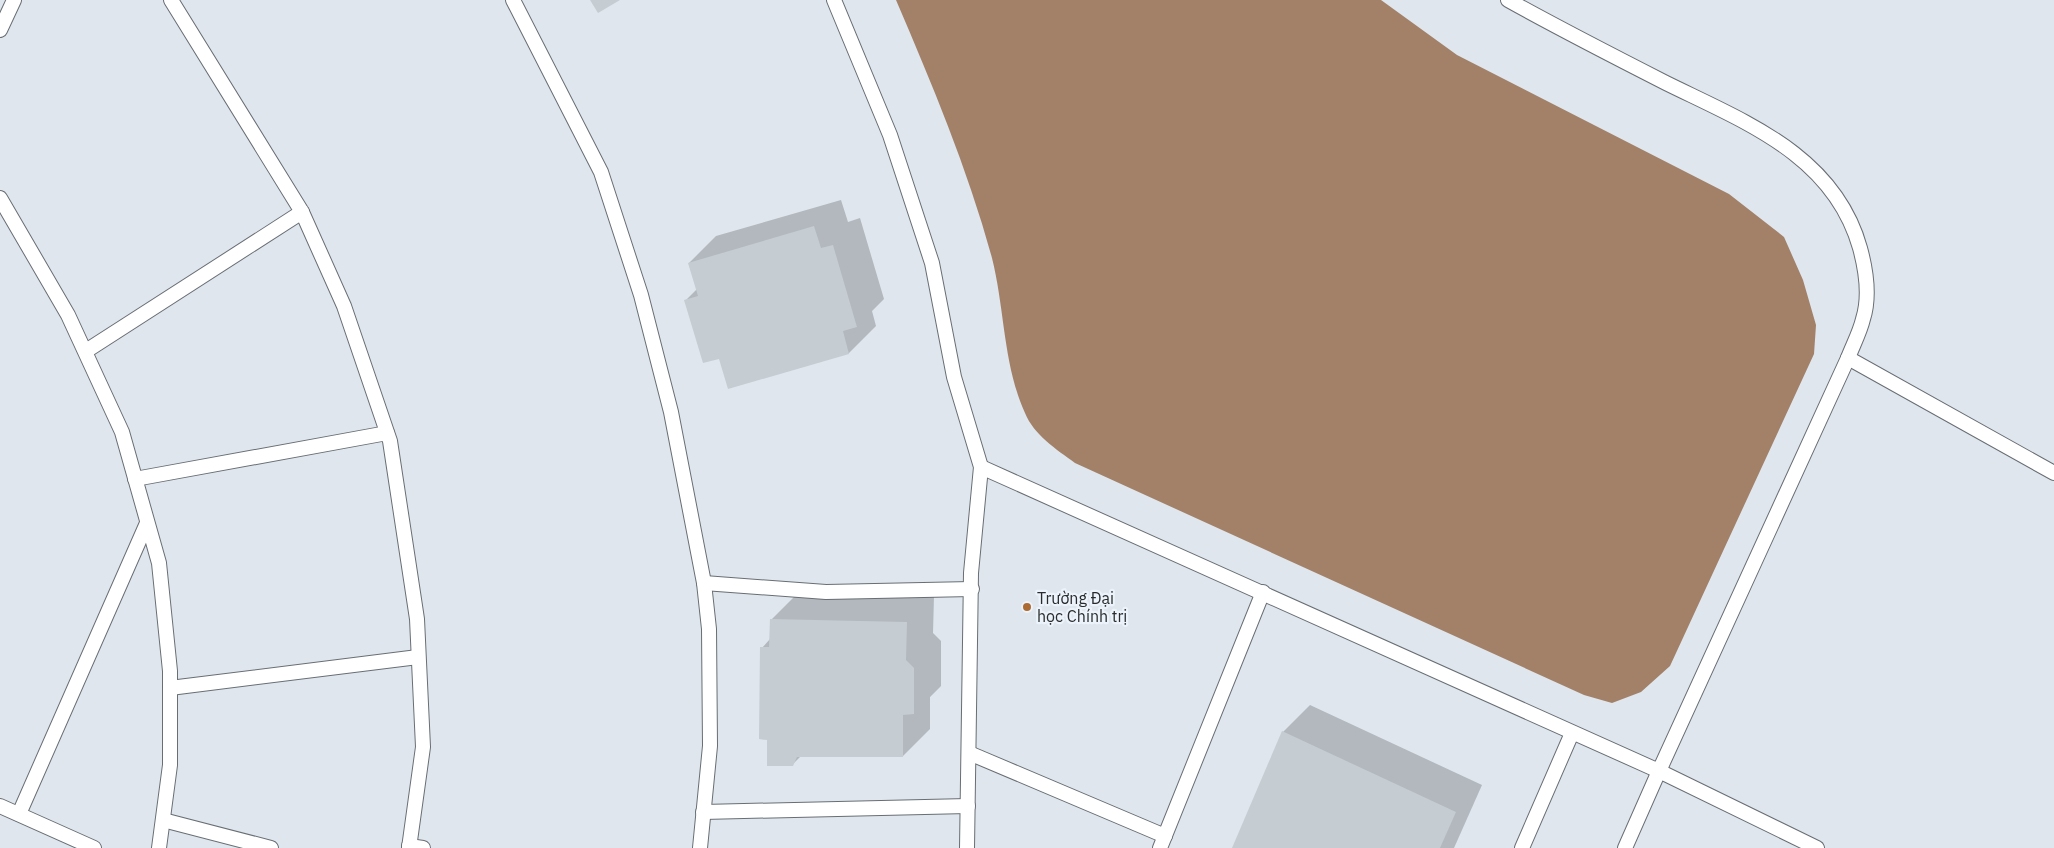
<svg xmlns="http://www.w3.org/2000/svg" width="2054" height="848" font-family="'IBM Plex Sans',sans-serif">
  <rect width="100%" height="100%" fill="#dfe6ed"/>
  <path fill="#a28168" d="M896,0H1381L1457,55L1729,194L1784,237L1803,280L1816,325L1814,354L1670,666L1641,692L1612,703L1584,695L1075,463C1056,449 1034,435 1025,413C1003,364 1005,310 992,258C968,170 932,84 896,0Z"/>
  <g fill="#0003">
    <polygon points="841,200 848,222 860,218 884,299 872,311 876,326 849,353 729,388 720,357 686,300 697,289 689,263 716,236"/>
    <polygon points="798,593 934,596 933,633 941,641 941,686 930,697 930,729 903,756 801,756 792,765 768,738 762,648 770,639 771,620"/>
    <polygon points="1310,705 1482,785 1454,848 1233,848 1283,732"/>
  </g>
  <g fill="#c5ccd2">
    <polygon points="590,0 620,0 598,13"/>
    <polygon points="814,226 821,248 833,245 857,327 843,331 849,354 728,389 719,359 703,363 684,300 698,296 688,263"/>
    <polygon points="770,619 907,622 906,660 914,668 914,714 903,715 903,757 797,757 793,766 767,766 767,740 759,739 760,647 769,647"/>
    <polygon points="1282,731 1456,812 1440,848 1232,848"/>
  </g>
  <g fill="none" stroke-linecap="round" stroke-linejoin="round">
    <defs>
      <g id="lane">
        <polyline points="171,0 302,212 344,306 390,441 417,619 423,747 409,848"/>
        <polyline points="513,0 601,172 641,295 671,412 704,583 709,629 710,746 700,848"/>
        <polyline points="834,0 890,135 932,263 954,377 981,467 971,573 967,848"/>
        <polyline points="0,30 14,0"/>
        <polyline points="0,198 68,315 122,432 159,563 170,671 170,765 159,848"/>
        <polyline points="86,351 302,212"/>
        <polyline points="1848,358 2054,473"/>
        <path d="M981,467L1659,771L1848,358C1853,345 1860,332 1863,319C1870,297 1866,270 1860,248C1834,155 1745,122 1666,83C1613,56 1560,29 1508,0"/>
        <polyline points="135,479 387,433"/>
        <polyline points="704,583 826,592 972,589"/>
        <polyline points="170,688 418,657"/>
        <polyline points="969,753 1165,836"/>
        <polyline points="0,806 94,848"/>
        <polyline points="703,812 968,806"/>
        <polyline points="19,814 147,523"/>
        <polyline points="163,820 271,848"/>
        <polyline points="409,846 423,848"/>
        <polyline points="1160,848 1263,592"/>
        <polyline points="1522,848 1572,733"/>
        <polyline points="1625,848 1659,771 1817,848"/>
      </g>
    </defs>
    <use href="#lane" stroke="#686e74" stroke-width="16"/>
    <use href="#lane" stroke="#fff" stroke-width="14"/>
  </g>
  <circle fill="#ab6b33" stroke="#ecf3fa" stroke-width="2" cx="1027" cy="607" r="5"/>
  <g text-anchor="middle" dominant-baseline="central" stroke-width="4.5" stroke-linejoin="round" paint-order="stroke">
    <g font-size="16" fill="#292c2e" stroke="#ecf3fa" text-anchor="start">
      <text x="1037" y="598">Trường Đại<tspan x="1037" dy="18">học Chính trị</tspan></text>
    </g>
  </g>
</svg>
